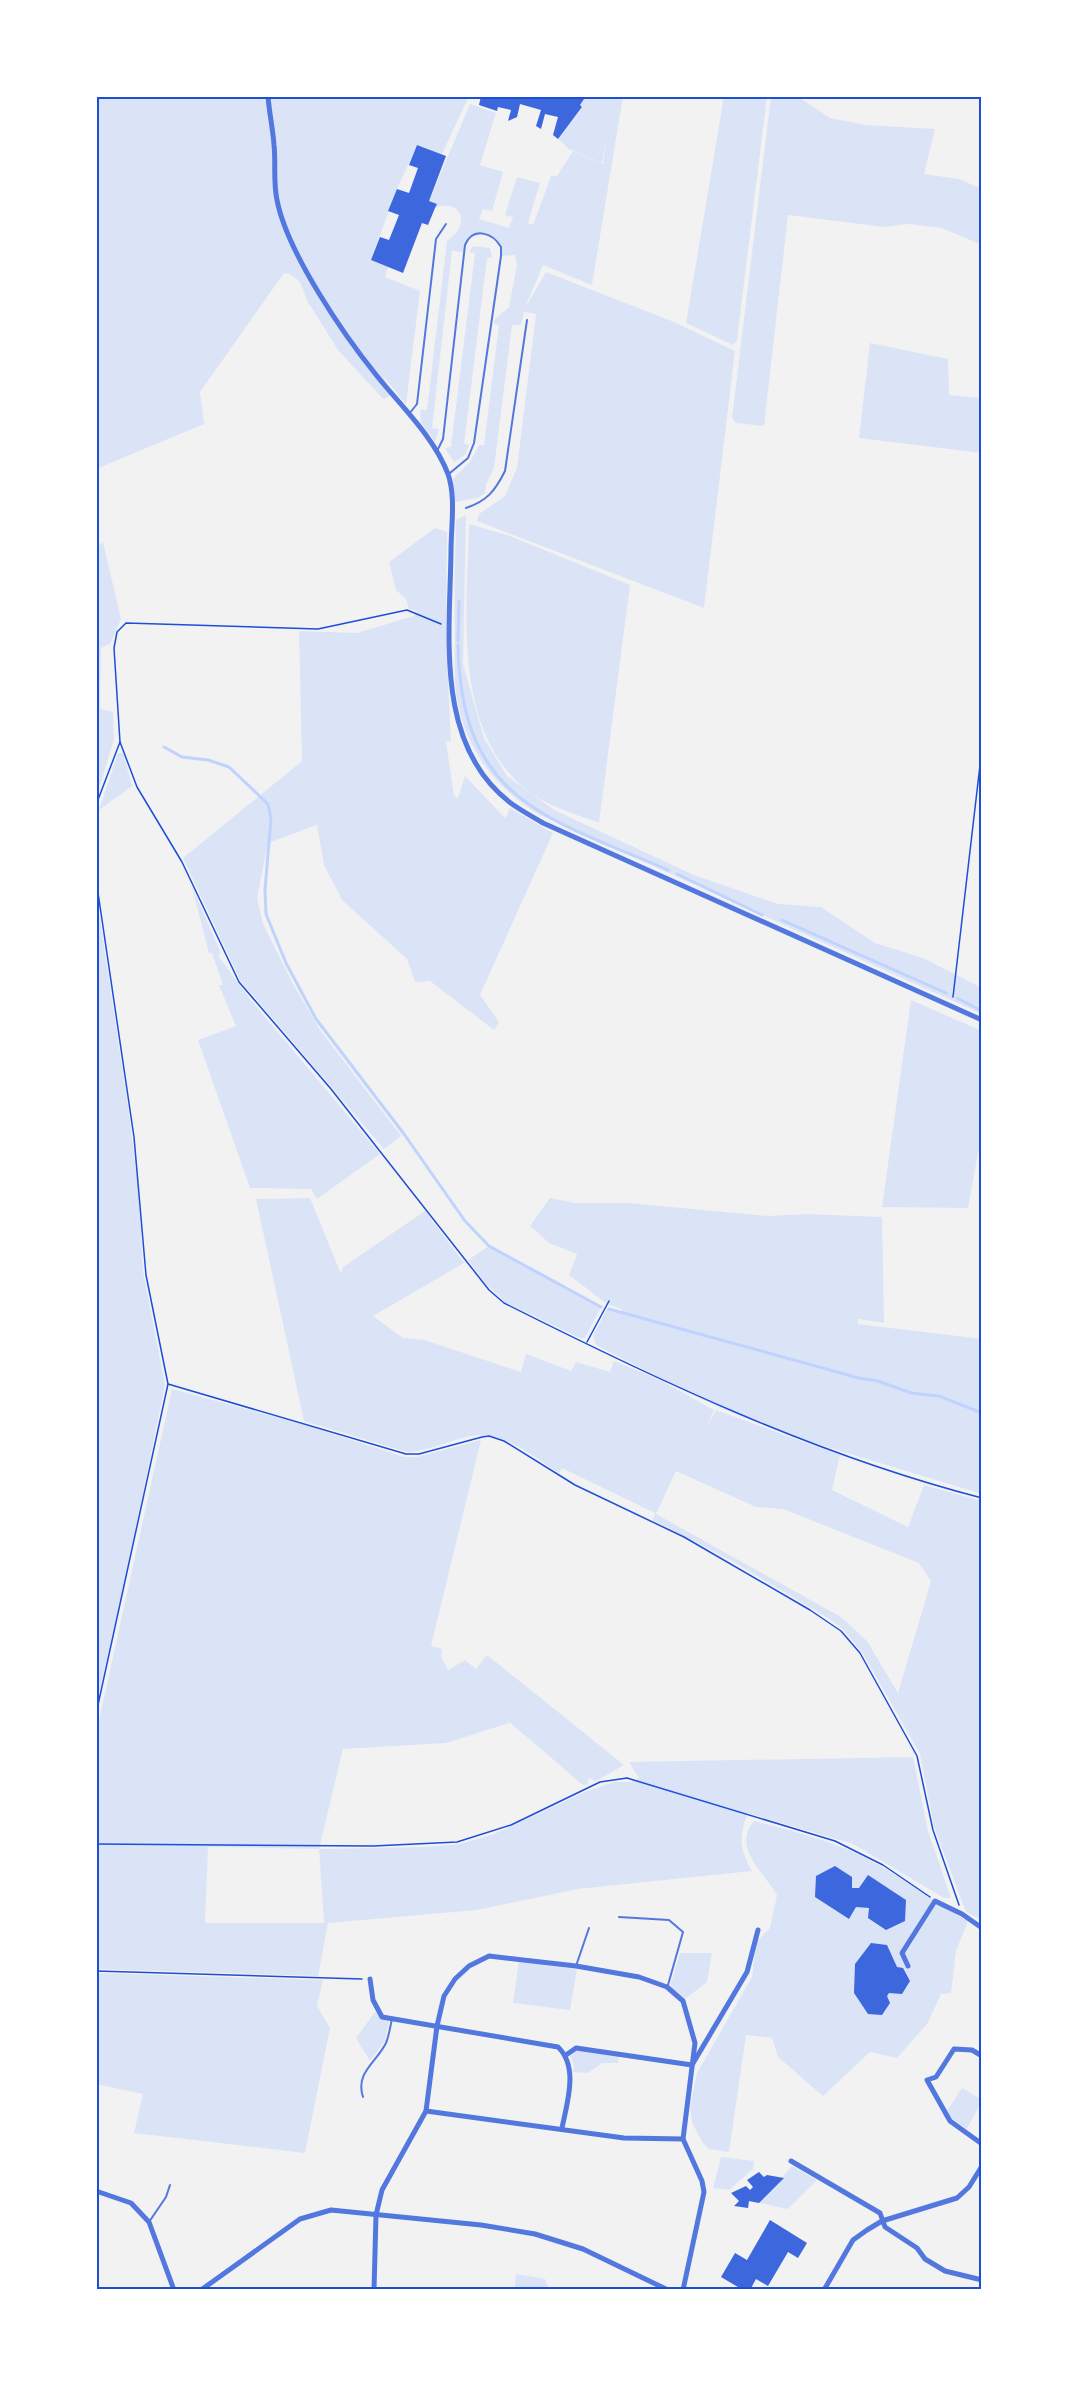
<svg xmlns="http://www.w3.org/2000/svg" width="1078" height="2386" font-family="Cabin,sans-serif">
  <rect width="100%" height="100%" fill="#f2f2f2"/>
  <g fill="#dbe4f7" fill-rule="evenodd">
    <polygon points="96,96 469,96 442,154 417,145 397,189 371,260 388,267 385,277 420,291 406,404 383,376 392,395 383,399 338,350 308,302 300,282 290,274 284,273 200,392 204,424 96,469"/>
    <path d="M586,96H623L592,285L543,265L525,308L546,272L674,322L735,351L704,608L477,521L479,514L505,496L517,468L536,314L524,312L521,325H512L494,468L486,484L485,493L478,498L455,502L453,479L470,462L479,445H484L499,325L494,324V320L509,307L517,265L515,255L501,256V247C492,232 481,231 467,240L464,252L452,251L432,428L439,429L435,442L421,423L420,410H427L447,241C472,224 461,198 435,208L436,204L429,201L470,104L496,113L480,165L503,172L492,211L483,209L479,219L509,228L513,217L505,215L517,177L540,183L528,223L533,225L551,176H557L573,151L603,164L606,139L602,163L569,149L558,139L583,107L580,104Z"/>
    <polygon points="724,96 767,96 737,340 733,345 686,323"/>
    <polygon points="771,96 797,96 830,118 866,125 935,129 924,174 959,179 982,189 982,245 942,228 908,224 884,227 788,215 764,426 736,423 732,418"/>
    <polygon points="473,246 490,248 492,258 487,258 464,444 469,445 465,455 454,462 445,448 451,447 475,253 469,252"/>
    <polygon points="870,343 948,359 949,395 982,398 982,453 859,438"/>
    <path d="M466,515L463,664L484,738L507,776L554,810L694,875L778,904L821,907L875,943L923,958L982,988V1014L540,815C498,790 468,753 458,704C453,683 455,661 455,640C454,600 455,560 456,520Z"/>
    <path d="M469,524L510,536L630,585L599,823C575,814 544,805 524,788C452,726 467,609 469,524Z"/>
    <polygon points="435,528 447,532 446,640 451,741 446,741 454,796 458,798 465,776 505,818 510,808 553,833 480,995 499,1022 494,1030 430,981 415,982 407,959 342,900 324,865 317,825 268,843 257,898 263,924 292,982 320,1030 401,1136 384,1149 240,980 183,858 302,761 299,631 357,633 414,616 417,611 409,609 406,599 396,590 389,562"/>
    <polygon points="103,542 121,619 110,644 101,648 100,709 113,712 114,739 96,799 96,548"/>
    <polygon points="118,753 123,753 132,786 99,810"/>
    <polygon points="192,887 220,951 219,957 250,999 380,1154 317,1199 311,1189 250,1188 198,1040 236,1026 219,985 223,985 212,953 209,953"/>
    <polygon points="96,893 130,1120 139,1195 143,1271 165,1385 123,1590 96,1705 96,1476 104,1477 96,1475"/>
    <polygon points="911,1000 982,1031 982,1131 968,1208 882,1207"/>
    <path d="M310,1198L341,1274L343,1267L425,1211L464,1263L373,1316L403,1338L424,1340L521,1372L526,1354L571,1371L576,1362L610,1372L614,1361L658,1379L714,1410L705,1430L716,1410L840,1455L832,1490L908,1527L924,1485L982,1501V1920L966,1912L934,1827L920,1754L862,1652L842,1628L828,1618L730,1560L653,1520L655,1513L562,1468L559,1473C530,1455 502,1428 466,1437C446,1442 427,1451 407,1452L304,1421L256,1199ZM676,1471L756,1507L783,1509L919,1563L931,1581L898,1693L867,1641L841,1617L656,1514Z"/>
    <polygon points="550,1198 575,1203 629,1203 767,1216 808,1214 882,1217 884,1323 858,1319 858,1324 982,1339 982,1494 814,1443 716,1406 596,1345 593,1336 607,1309 626,1314 621,1309 607,1304 569,1275 577,1254 549,1243 530,1226"/>
    <polygon points="489,1246 601,1307 585,1338 580,1338 505,1302 485,1283 468,1260"/>
    <path d="M172,1389L305,1425L404,1457H417L481,1440L431,1646L442,1649L441,1656L448,1670L465,1660L476,1669L487,1655L624,1765L596,1781L588,1778V1784L583,1785L507,1720L509,1723L446,1743L343,1749L319,1849L424,1847L460,1844L494,1834L585,1792L614,1782H631L639,1778L629,1762L913,1757L928,1831L951,1898H944L853,1844L748,1813C738,1837 740,1849 752,1871L578,1889L477,1910L328,1923L318,1976L96,1969V1734ZM208,1847L319,1849L324,1923H205Z"/>
    <path d="M754,1821C785,1829 816,1837 846,1849C889,1866 927,1899 968,1921L956,1951L951,1993L941,1994L927,2024L897,2058L870,2052L823,2096L778,2057L772,2038L746,2035L729,2152L709,2149L703,2143L692,2123L690,2107L697,2073L752,1977L756,1942L770,1928L777,1895C765,1873 731,1848 754,1821Z"/>
    <polygon points="680,1953 712,1953 707,1982 685,1999 670,1986"/>
    <polygon points="519,1961 577,1969 570,2010 513,2003"/>
    <polygon points="96,1973 323,1980 317,2006 330,2028 305,2153 134,2133 143,2094 96,2084"/>
    <polygon points="375,2012 389,2021 385,2041 370,2061 356,2038"/>
    <polygon points="576,2050 619,2055 618,2063 602,2063 588,2073 573,2072 574,2065 570,2056"/>
    <polygon points="962,2088 982,2100 967,2129 952,2119 947,2111"/>
    <polygon points="721,2157 754,2161 753,2169 729,2190 713,2188"/>
    <polygon points="792,2166 817,2180 788,2209 759,2203"/>
    <polygon points="516,2274 545,2279 549,2290 515,2288"/>
  </g>
  <g fill="none" stroke-linecap="round" stroke-linejoin="round">
    <g stroke="#bfd3fe" stroke-width="3">
      <polyline points="458,641 459,601"/>
      <path d="M458,645C461,800 544,817 668,870"/>
      <polyline points="164,747 182,757 208,760 229,767 268,804 271,819 265,890 266,914 286,963 316,1019 404,1134 465,1221 489,1246 601,1307"/>
      <polyline points="677,874 762,915"/>
      <polyline points="782,920 946,993"/>
      <polyline points="957,998 982,1011"/>
      <polyline points="609,1309 859,1378 878,1381 911,1393 939,1396 982,1413"/>
    </g>
  </g>
  <g fill="#3d67dc">
    <polygon points="481,96 586,96 580,105 582,107 558,139 553,135 558,117 545,114 541,129 536,126 541,110 520,104 517,117 508,121 511,110 498,107 497,111 479,105"/>
    <polygon points="417,145 446,156 429,201 437,204 435,208 428,225 422,223 403,273 371,260 380,237 389,240 399,215 388,211 397,189 409,193 418,168 409,165"/>
    <polygon points="835,1866 852,1877 852,1888 859,1888 868,1875 906,1900 905,1921 886,1930 868,1918 869,1908 856,1907 849,1919 815,1897 816,1876"/>
    <polygon points="871,1943 887,1945 897,1967 903,1968 910,1981 902,1994 889,1993 887,1996 890,2003 882,2015 868,2014 854,1993 855,1964"/>
    <polygon points="759,2172 764,2177 767,2175 784,2178 759,2203 749,2201 748,2208 734,2206 739,2201 731,2193 746,2186 750,2190 753,2187 747,2180"/>
    <polygon points="770,2220 807,2243 798,2258 788,2252 768,2286 756,2279 750,2290 743,2290 721,2277 735,2253 747,2260"/>
  </g>
  <g fill="none" stroke-linecap="round" stroke-linejoin="round">
    <g stroke="#1d4ed8" stroke-width="1.5">
      <path d="M120,742L137,787L182,862L239,982L331,1089L489,1290L504,1303C657,1380 815,1455 982,1498"/>
      <polyline points="96,805 120,742 114,648 117,632 126,623 318,629 407,610 441,624"/>
      <polyline points="96,879 134,1137 146,1275 168,1384 96,1714"/>
      <polyline points="953,997 982,748"/>
      <polyline points="587,1342 609,1301"/>
      <polyline points="168,1384 406,1454 419,1454 482,1437 489,1436 504,1441 575,1485 684,1537 810,1610 841,1631 860,1653 917,1756 933,1830 959,1905"/>
      <polyline points="96,1844 373,1846 457,1842 511,1825 600,1782 627,1778 835,1841 883,1865 930,1897"/>
      <polyline points="96,1971 362,1979"/>
    </g>
    <g stroke="#5277de" stroke-width="2">
      <polyline points="409,414 417,404 436,239 446,224"/>
      <path d="M438,449L443,439L465,245C473,226 493,233 501,247V256L474,443L468,458L450,473"/>
      <path d="M466,508C487,501 495,491 505,471L527,320"/>
      <polyline points="619,1917 669,1920 683,1932 668,1985"/>
      <polyline points="576,1966 589,1928"/>
      <path d="M363,2097C355,2073 376,2063 386,2043C389,2036 390,2027 392,2019"/>
      <polyline points="149,2222 166,2197 170,2185"/>
    </g>
    <g stroke="#5277de" stroke-width="5">
      <path d="M268,96C269,112 273,129 274,145C276,163 273,182 277,200C287,252 343,334 377,376C401,406 434,437 448,474C456,497 451,527 451,551C450,636 434,746 512,804C522,811 533,817 543,823L982,1020"/>
      <polyline points="908,1966 902,1953 935,1901 962,1914 982,1928"/>
      <path d="M370,1979L373,2000L382,2017L558,2047C579,2067 567,2103 562,2128"/>
      <polyline points="566,2055 576,2048 692,2065 747,1972 758,1930"/>
      <polyline points="982,2056 972,2050 954,2049 936,2077 927,2080 950,2121 982,2144"/>
      <polyline points="426,2111 624,2138 683,2139"/>
      <polyline points="791,2161 880,2213 885,2227 917,2248 925,2259 945,2271 982,2280"/>
      <polyline points="96,2191 131,2203 149,2222 174,2290"/>
      <polyline points="201,2290 300,2219 331,2210 481,2225 535,2234 583,2249 668,2290"/>
      <polyline points="374,2290 376,2215 382,2190 426,2111 437,2026 444,1996 455,1979 469,1966 489,1956 576,1966 639,1977 667,1987 683,2001 695,2043 683,2139 702,2181 704,2192 683,2290"/>
      <polyline points="824,2290 853,2240 867,2230 882,2221 957,2198 969,2187 982,2166"/>
    </g>
  </g>
  <rect width="1078" height="2386" fill="none" stroke="#ffffff" stroke-width="195"/>
  <rect x="98" y="98" width="882" height="2190" fill="none" stroke="#1d4ed8" stroke-width="2"/>
</svg>
